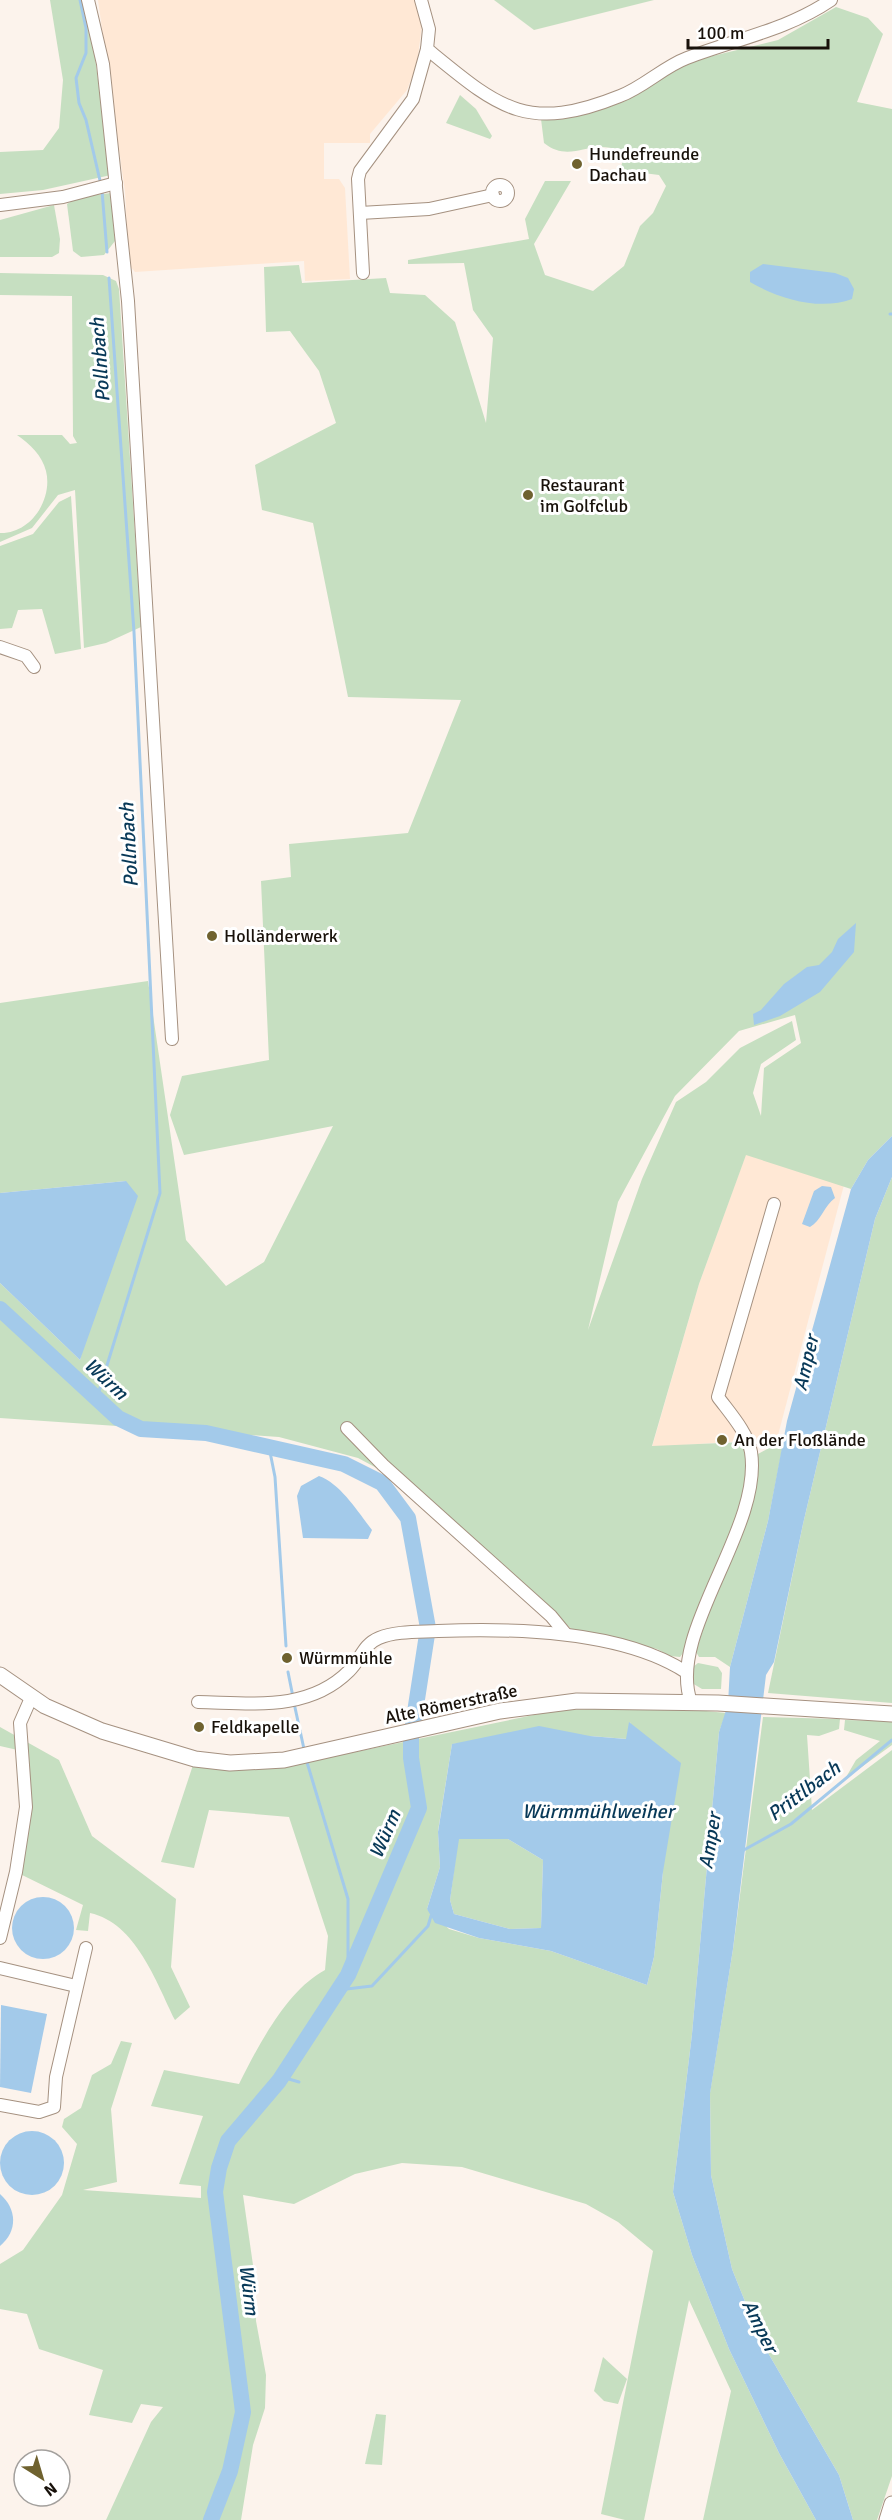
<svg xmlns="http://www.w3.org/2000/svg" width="892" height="2520" font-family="Signika,sans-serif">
  <rect width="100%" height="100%" fill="#fcf3ec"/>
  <g fill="#ffe8d5">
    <polygon points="98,0 421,0 424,9 417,64 407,90 370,134 370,143 324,143 324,179 339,179 345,188 350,279 305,281 304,261 135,272 129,265 125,192"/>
    <polygon points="746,1154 844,1185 777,1439 652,1447 699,1284"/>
  </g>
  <g fill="#c6dfc1" fill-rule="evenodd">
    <polygon points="50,0 84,0 93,43 111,175 43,190 0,194 0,152 43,150 59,128 63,80"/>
    <polygon points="494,0 654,0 534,30"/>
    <path d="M836,7L868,18L883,34L857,102L892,109V1136L868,1160L851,1189L746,1155L699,1284L652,1446L744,1442C757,1499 708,1593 687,1648L680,1657L670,1656L657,1649L576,1633L416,1489L358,1458L279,1437L0,1418V1283L80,1360L126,1181L0,1193V1003L148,981L186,1240L226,1286L264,1262L333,1126L184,1155L170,1115L182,1076L269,1060L261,881L291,877L289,844L408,833L461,700L348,697L313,523L262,510L255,465L336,423L319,371L290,331L266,332L264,267L299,265L302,283L386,278L390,293L425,295L455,322L486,423L493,338L473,310L464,263L408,264V260L529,239L525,219L545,181H571L534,244L545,275L593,291L624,266L640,226L653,213L666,186L659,175L620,170L623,160L618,150C589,139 570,164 544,143L541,119L574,116L623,102L664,76L696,60L778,40ZM795,1015L801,1043L764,1068L761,1116L753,1093L761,1064L796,1040L792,1021L740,1048L706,1082L676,1102L642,1179L588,1330L618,1202L675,1096L739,1031Z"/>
    <polygon points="460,95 476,109 492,136 490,139 446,123"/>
    <polygon points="111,193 115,241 104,255 81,257 73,251 67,204 79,197"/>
    <polygon points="54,205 60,239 59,253 52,257 0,257 0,220"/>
    <path d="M0,273L103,275L116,281L119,289L141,627L106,643L84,648L75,490L58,495L32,528L0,542V533C31,534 53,499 46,471C42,455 30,444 17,435H62L70,444L77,443L73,436L72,296L0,295Z"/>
    <polygon points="71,496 81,649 55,654 42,609 18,610 12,628 0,629 0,546 33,534 59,502"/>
    <polygon points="892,1177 892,1703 768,1693 803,1524 875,1219"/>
    <polygon points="775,1445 783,1445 768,1521 730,1667 715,1657 699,1657 696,1652 756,1455"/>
    <polygon points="698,1663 718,1667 722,1673 721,1689 702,1689 692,1683 693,1667"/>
    <path d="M666,1707L726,1713L719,1732L692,2034L673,2192L692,2255L729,2349L779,2453L816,2520H703L731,2391L689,2300L644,2520H625L601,2514L653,2251L618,2222L586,2204L462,2167L402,2163L355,2174L294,2204L243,2195L254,2272L256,2321L266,2375L265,2408L253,2445L241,2520H106L151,2422L163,2407L141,2404L132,2423L89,2415L103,2370L39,2349L27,2314L0,2309V2264L23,2250L62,2195L77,2144L62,2127L64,2119L81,2108L92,2075L111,2064L121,2041L132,2043L111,2109L117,2182L83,2190L201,2198V2186L179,2184L203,2116L151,2106L164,2070L239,2084C258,2046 287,1990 325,1970L328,1936L289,1817L209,1810L194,1868L161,1862L193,1765H292L558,1710ZM630,1722L663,1872L654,1957L647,1985L551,1951L479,1938L449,1929L427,1909L440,1867L438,1831L452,1744L590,1736L627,1739Z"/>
    <polygon points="763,1717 840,1719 839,1729 819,1736 807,1735 812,1810 892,1750 892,2476 877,2520 853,2520 839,2475 760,2339 732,2269 711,2175 710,2093 733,1949"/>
    <polygon points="845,1720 892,1721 892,1745 845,1779 856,1760 880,1741 844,1730"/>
    <path d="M0,1727L59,1760L92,1836L176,1899L171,1967L190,2007L175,2020C156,1982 136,1923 90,1913L88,1931L76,1930L83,1905L16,1872L26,1807L22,1751L0,1746Z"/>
    <polygon points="458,1839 508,1839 543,1860 541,1928 510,1929 454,1914 450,1900"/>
    <polygon points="603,2357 627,2379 618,2404 604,2401 594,2391"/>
    <polygon points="376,2414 386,2415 382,2465 365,2464"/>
  </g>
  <g fill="#a3caea" fill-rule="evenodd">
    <path d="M763,264L835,273L848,278L854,289L852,299C820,311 779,299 750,282V272Z"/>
    <polygon points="856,923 854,952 820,992 780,1016 754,1025 753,1014 761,1010 784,984 807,967 819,965 832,952 838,939"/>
    <polygon points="892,1136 892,1177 875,1219 803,1524 774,1662 766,1675 733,1949 710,2094 711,2175 732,2269 760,2339 839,2475 853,2520 816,2520 779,2453 729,2349 692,2255 673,2192 692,2034 719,1732 728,1704 730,1667 768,1521 787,1421 851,1189 868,1160"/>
    <polygon points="126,1181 138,1196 80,1360 0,1283 0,1193"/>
    <path d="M822,1186L831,1187L835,1198C824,1206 821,1221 810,1227L802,1224L814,1191Z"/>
    <path d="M319,1476C341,1484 358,1512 372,1530L368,1539L303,1538L297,1496L301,1486Z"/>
    <path d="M629,1722L681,1763L663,1872L654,1957L647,1985L551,1951L479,1938L435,1923L427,1909L440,1867L438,1832L452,1744L539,1726L590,1736L626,1739ZM459,1839H508L543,1860L541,1928L510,1929L454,1914L450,1900Z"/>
    <circle cx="43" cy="1928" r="31"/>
    <polygon points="1,2005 47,2014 31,2093 0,2087"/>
    <circle cx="32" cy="2163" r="32"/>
    <path d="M0,2194C17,2209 18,2231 0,2246Z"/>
  </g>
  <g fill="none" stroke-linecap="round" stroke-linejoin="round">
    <g stroke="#a3caea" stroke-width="3">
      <polyline points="80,0 86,28 86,53 76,78 79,103 86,120 101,185"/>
      <polyline points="102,191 107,252"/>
      <polyline points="890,314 892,314"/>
      <polyline points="96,1401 160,1193 134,632 109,278"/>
      <polyline points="269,1447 275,1477 286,1646"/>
      <polyline points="288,1672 293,1697"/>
      <polyline points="294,1703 304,1749"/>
      <polyline points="306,1759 348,1899 348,1975"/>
      <polyline points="742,1851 791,1824 892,1740"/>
      <polyline points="338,1990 372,1986 428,1926 431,1916"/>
      <polyline points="282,2077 299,2082"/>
    </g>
    <polyline stroke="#a3caea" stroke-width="16" points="0,1309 118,1418 141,1429 206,1433 344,1464 382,1483 408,1518 428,1628 411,1738 411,1758 419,1808 348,1975 279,2081 228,2141 219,2168 215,2192 243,2412 230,2471 211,2520"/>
    <defs>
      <g id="minor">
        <polyline points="88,0 103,64 128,301 172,1039"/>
        <path d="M421,0L429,29L427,49C498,107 526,134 620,96C644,87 663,67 687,58C736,39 787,30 831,0"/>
        <circle cx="500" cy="193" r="8"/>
        <polyline points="0,205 63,197 116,183"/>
        <polyline points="360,213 429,209 493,195"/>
        <polyline points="363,273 358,179 360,171 413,99 427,49"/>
        <polyline points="0,647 26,656 34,667"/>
        <polyline points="347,1428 383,1465 551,1616 565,1633"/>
        <path d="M198,1702C251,1703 308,1712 349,1671C361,1660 362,1645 379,1638C395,1631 420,1632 438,1631C514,1628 621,1630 686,1672"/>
        <path d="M691,1702C666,1633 763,1529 751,1452C748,1433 729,1412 718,1397L774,1204"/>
        <polyline points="0,1938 16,1872 26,1807 20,1723 31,1698"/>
        <polyline points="0,1968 76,1986"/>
        <polyline points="0,2105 39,2112 54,2107 56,2077 86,1948"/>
      </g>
      <g id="major">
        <polyline points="0,1675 45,1706 102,1731 195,1759 230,1763 284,1760 500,1711 577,1701 718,1703 892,1714"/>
        <polyline points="887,2520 892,2504"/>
      </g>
    </defs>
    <use href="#minor" stroke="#a59180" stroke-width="14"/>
    <use href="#major" stroke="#a59180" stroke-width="17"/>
    <use href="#minor" stroke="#fff" stroke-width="12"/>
    <use href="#major" stroke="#fff" stroke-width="15"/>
  </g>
  <g fill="#6f622f" stroke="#fff" stroke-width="2">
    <circle cx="577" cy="164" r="6"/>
    <circle cx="528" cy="495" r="6"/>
    <circle cx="212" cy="936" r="6"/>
    <circle cx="722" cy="1440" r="6"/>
    <circle cx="287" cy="1658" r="6"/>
    <circle cx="199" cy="1727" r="6"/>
  </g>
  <g text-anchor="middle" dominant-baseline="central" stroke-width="6" stroke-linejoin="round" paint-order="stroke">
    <g font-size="18" fill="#18110a" stroke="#fff" text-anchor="start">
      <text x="589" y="154">Hundefreunde<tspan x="589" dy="21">Dachau</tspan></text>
      <text x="540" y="485">Restaurant<tspan x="540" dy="21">im Golfclub</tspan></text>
      <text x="224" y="936">Holländerwerk</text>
      <text x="734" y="1440">An der Floßlände</text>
      <text x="299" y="1658">Würmmühle</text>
      <text x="211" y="1727">Feldkapelle</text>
    </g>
    <g font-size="18" fill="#18110a" stroke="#fff">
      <text transform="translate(451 1704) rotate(-12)">Alte Römerstraße</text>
    </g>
    <g font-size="20" font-style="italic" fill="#083958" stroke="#fff">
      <text transform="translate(100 360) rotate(-94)">Pollnbach</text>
      <text transform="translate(129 845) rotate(-93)">Pollnbach</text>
      <text transform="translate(806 1363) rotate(-77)">Amper</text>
      <text transform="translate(106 1379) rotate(43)">Würm</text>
      <text transform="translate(804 1791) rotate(-37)">Prittlbach</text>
      <text x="598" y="1811">Würmmühlweiher</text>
      <text transform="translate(385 1834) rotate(-67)">Würm</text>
      <text transform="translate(710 1841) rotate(-81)">Amper</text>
      <text transform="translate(249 2290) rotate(83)">Würm</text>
      <text transform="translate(760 2326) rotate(64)">Amper</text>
    </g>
  </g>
  <g transform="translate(42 2478) rotate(143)"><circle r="28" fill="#ffffff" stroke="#a3a09d" stroke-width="1.5"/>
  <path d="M0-4.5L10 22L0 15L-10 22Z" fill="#6f622f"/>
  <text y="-9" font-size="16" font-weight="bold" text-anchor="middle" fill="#18110a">N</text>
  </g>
  <path d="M688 39v9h140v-9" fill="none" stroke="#18110a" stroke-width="3"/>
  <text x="697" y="39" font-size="18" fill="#18110a" stroke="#ffffff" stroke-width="4.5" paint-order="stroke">100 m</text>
</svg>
